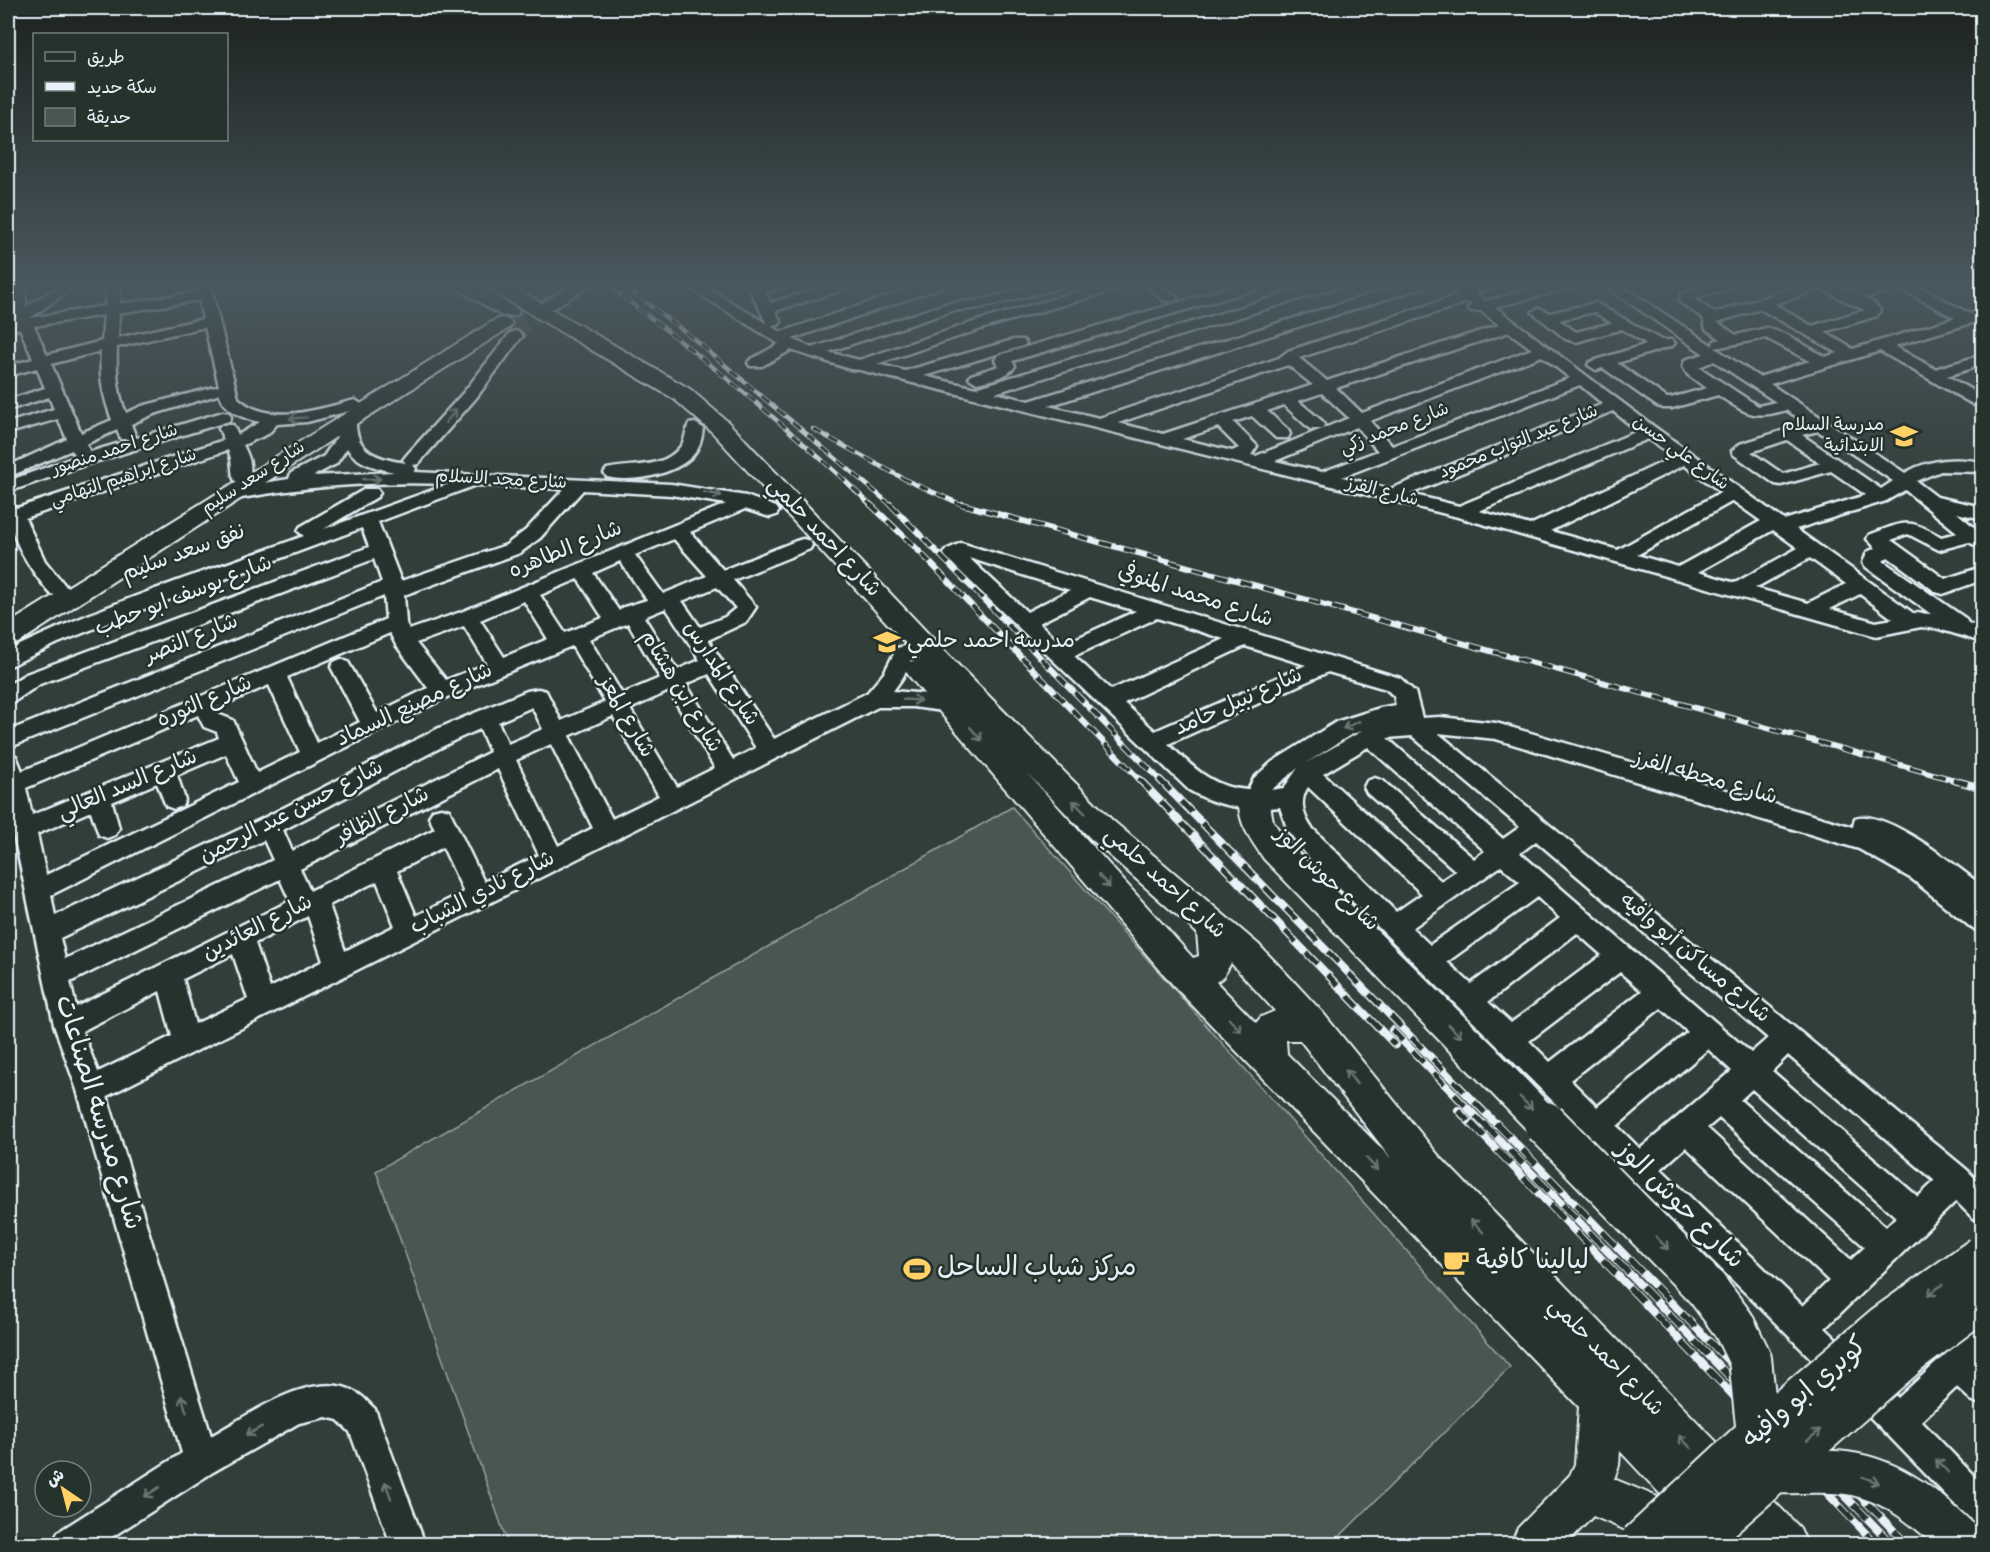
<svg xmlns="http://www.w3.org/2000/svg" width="1990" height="1552" font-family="Dekko,'Playpen Sans Arabic',sans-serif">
  <rect width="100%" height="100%" fill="#323e39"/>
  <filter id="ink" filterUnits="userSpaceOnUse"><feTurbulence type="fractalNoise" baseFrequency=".0167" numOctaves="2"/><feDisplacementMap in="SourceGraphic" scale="12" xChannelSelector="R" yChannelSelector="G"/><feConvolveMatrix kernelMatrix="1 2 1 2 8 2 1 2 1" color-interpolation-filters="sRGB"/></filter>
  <g filter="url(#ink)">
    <polygon fill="#495651" stroke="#98a4a4" stroke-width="1.5" points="1012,807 1510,1367 1332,1544 508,1544 376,1171"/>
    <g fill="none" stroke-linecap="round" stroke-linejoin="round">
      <polyline stroke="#4d5956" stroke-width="16" stroke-dasharray="16 8" stroke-linecap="butt" points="515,336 529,320 549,305"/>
      <polyline stroke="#4d5956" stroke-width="22" stroke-dasharray="22 10" stroke-linecap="butt" points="502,324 563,284"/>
      <defs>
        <g id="minor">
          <path d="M11,284H25L26,307L62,284H79L30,318L105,306L107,284H121L120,304L198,292L196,284H210L238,398C270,427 318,409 355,400L363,405L361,408L307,422L277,424L268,434L243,445C249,457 254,468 247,481H235C230,473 234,461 228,450L25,518L45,561L68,589L65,594L58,596L51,594C30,570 8,536 8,504L17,508L224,440L219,429L221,425H233L238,435L260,422C244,419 224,411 220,394L154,414L131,424L135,435L133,439H121L117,430L86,444L90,452L223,412L229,413L231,417L229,421L91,463L8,492V481L75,457L72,450L8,477V466L67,439L58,419L12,432L8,431V423L54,409L49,397L8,410V400L45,388L37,368L8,376V366L33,359L20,328L8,332V316L12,307ZM199,300L203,319L118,338L119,313ZM104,315L102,341L47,355L34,326ZM205,327L219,386L142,406L126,413C117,392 116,371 117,347ZM101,351C99,376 103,396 112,420L81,433L51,364Z"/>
          <polygon points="575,284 592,284 554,308 544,308 542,305 544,302"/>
          <path d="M684,284H701L767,324L747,284H785L783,287L765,292L771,303L832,284H854L852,287L775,311L781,322L778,325L770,326L781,332L924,284H945L943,287L792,339L812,348L945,304L981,300L1041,284H1065L1063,287L981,308L952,311L828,352L859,360L977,321L1104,284H1127L1125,287L987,327L877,364L905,371L1013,340H1023L1026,343L1023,346L924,376L976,388L1317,284H1339L1337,287L995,393L1029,401L1404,284H1426L1424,287L1048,406L1099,418L1279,358L1288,351L1459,295L1446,284L1465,286L1497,284L1495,287L1475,293L1486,301L1552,284H1576L1574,287L1495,307L1656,428L1784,520L1866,495L1831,471L1781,485L1775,484L1733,454L1732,451L1740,444L1807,423L1786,410C1752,420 1746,413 1718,395L1672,408H1663L1657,406L1603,368L1596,370L1588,365L1590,362L1647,344L1622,329L1576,342L1566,339L1532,312L1539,308L1550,313L1596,303L1661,340H1672L1675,343L1672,346L1617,363L1667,398H1671L1707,388L1688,375L1683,367L1685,360L1704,354L1602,284H1619L1713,346L1714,341L1721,339L1706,329L1703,318L1681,303L1679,300L1681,294L1712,284H1734L1732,287L1694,299L1715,313L1807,284H1834L1850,292L1883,284H1914L1970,314L1982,311V320L1894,346L1935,369L1982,355V365L1947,376L1982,396V408L1976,406L1880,351L1770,384L1905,473C1929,459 1956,457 1982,462V472L1941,471L1916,481L1937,497L1982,507V519L1957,513L1982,534V549L1969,542L1939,550L1908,534L1891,540L1945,579L1982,567V580L1943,594L1936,592L1888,557L1883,561L1965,618L1968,623L1982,628V642L1939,629L1921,627L1876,636L1458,517L860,370L850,369L791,350L762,366H750L748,363L750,360L779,344ZM1900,288L1955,318L1853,349L1824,332L1877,316L1880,310L1874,303L1863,298ZM1821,289L1865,310L1812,326L1774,304ZM1468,302L1472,304L1468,308L1470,311H1481L1499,325L1327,381L1299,358ZM1760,309L1838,353L1825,357L1787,335L1767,328L1736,335L1717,322ZM1594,312L1612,323L1576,332L1559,320ZM1509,332L1532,349L1362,413L1336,388ZM1766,338L1810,361L1759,377L1715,348ZM1542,356L1570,378L1392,446L1370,421ZM1714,361L1776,402L1758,406L1699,367ZM1288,365L1313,385L1163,434L1118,423ZM1580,385L1603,404L1390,489L1342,477ZM1322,393L1349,418L1256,456L1251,455L1257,446L1233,422L1252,416L1276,438H1288L1290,434L1288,430L1267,411L1284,405L1310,429H1322L1324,425L1322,421L1298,401ZM1613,411L1638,431L1459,506L1410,494ZM1218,427L1239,448L1232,451L1182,439ZM1357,427L1378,451L1322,472L1275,461ZM1818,431L1893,481L1881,489L1802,435ZM1648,439L1673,457L1530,525L1479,511ZM1787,440L1820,463L1783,474L1751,452ZM1684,465L1721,492L1618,550L1550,531ZM1905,490L1958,533L1941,537C1907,517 1905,522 1869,535L1867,539L1876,548L1867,552L1863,563L1866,567L1931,614L1913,613L1796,529L1886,501ZM1733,501L1761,521L1678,567L1637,555ZM1773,530L1798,548L1735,583L1698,572ZM1810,558L1846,584L1808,603L1755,588ZM1860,594L1893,619L1876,622L1830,609Z"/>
          <polygon points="1145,284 1161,284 1177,298 1175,301 1165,301"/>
          <path d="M1242,284H1265L1263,287L1012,361L1015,366C1008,377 990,380 977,383L969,378L971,375L999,366L995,360L999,355Z"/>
          <path d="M515,331L520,333L523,336L520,339L476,398L418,464L413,465L416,469L414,472L671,484L746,496L776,507L779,511L776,515L770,517L745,509L690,532L723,570L796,541L803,539L810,541L812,545L810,549L733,580L756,607L746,622L708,640L774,739L867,693L884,673L897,648L904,646L911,648L914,653L903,677L893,691L950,696L958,698L961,704L958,710L950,712L913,707H878L107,1096L211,1436C248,1416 314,1366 357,1393C364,1397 369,1404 375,1409L425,1544H391L350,1432L338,1420L326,1417L299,1423L213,1472L101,1544H53L58,1532L182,1453L77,1090L54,1025L8,807V753L16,756L22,771L386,619L384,596L8,748V731L382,582L374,559L40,684L15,701L8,703V685L26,674L369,547L362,528L128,615L58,643L8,667V651C102,604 205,572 304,536L298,531L300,527L365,489H377L380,493L377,497L324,529L449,484C375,481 303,486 231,500L225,498L222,494L225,490L231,488L289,479L291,473L324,456L339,434L340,419L348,414L356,419C354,452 378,459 406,463L403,460L406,456L464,392L510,333ZM347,448C357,464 377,468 394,472L313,476L336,464ZM476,485L564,489L526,530L506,545L401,581L378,522ZM583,490L671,495L726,504L461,612L409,630L406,623L404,595L520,553L540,538ZM674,539L707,576L663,594L635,555ZM620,561L647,600L624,607L619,611L593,573ZM578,579L603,618L565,633L540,595ZM717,587L736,608L725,617L700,627L682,601ZM524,601L548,639L504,657L480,620ZM666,608L700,660L677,670L644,617ZM628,623L660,678L622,694L589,639ZM464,626L487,664L446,680L416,643ZM390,633L396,645L428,688L377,713L348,662L341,659L334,662L331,667L360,722L317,743L287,677ZM572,646L605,702L561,721L546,691L538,689L527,691L439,728L262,819L55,916L51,895L449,696ZM709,674L756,748L733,760L686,684ZM269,685L300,752L257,773L233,720L220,715L216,708ZM669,691L715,768L677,787L630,709ZM532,707L543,729L508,744L498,722ZM198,715L204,727L217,732L219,738L32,815L26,788ZM613,716L659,796L612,819L569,736ZM480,729L490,752L292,851L283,830L455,740ZM551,744L593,828L558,846L516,760ZM226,754L239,782L46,875L37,834L91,811L99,835L107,838L115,835L119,828L112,802L157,783L166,806L174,809L182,806L185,800L177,775ZM498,769L539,855L484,882L449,810L441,808L433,810L429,817L435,829L310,891L300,869ZM264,840L273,860L65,959L60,938ZM443,847L464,892L416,916L397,871ZM280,879L290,901L76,1007L70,982ZM377,881L395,926L345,951L329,905ZM308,916L323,961L270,988L255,943ZM233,954L248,999L195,1024L183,979ZM160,991L172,1036L98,1072L82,1031Z"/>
          <path d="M695,423L703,428C702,438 700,447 693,455C675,475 632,483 607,477L604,473L607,469C632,463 663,470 681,446C686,440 685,431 689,424Z"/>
          <path d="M961,543L1400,678L1415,692L1422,718L1440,717L1496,723L1853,827L1855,818C1885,808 1958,867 1982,886V932L1973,929L1912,879L1859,849L1496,739L1438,733L1967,1170L1982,1186V1222L1972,1217L1956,1201L1825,1328L1898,1398L1971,1331L1982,1326V1363L1981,1365L1982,1367V1405L1971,1400L1957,1387L1921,1421L1982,1484V1525L1970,1520L1886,1433L1311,860L1288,831L1280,807C1247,811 1218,807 1189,790L946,558L944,554L946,550ZM969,558L1070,590L1027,612ZM1090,597L1136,611L1062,645L1039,623ZM1157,618L1224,639L1111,690L1074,656ZM1245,646L1306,665L1155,731L1124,703ZM1328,672L1386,689L1394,696L1396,705L1380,708L1336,722L1272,762L1254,778L1248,790C1212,788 1193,767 1168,744ZM1362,731L1306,763L1352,734ZM1412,736L1520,827L1503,839L1387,738ZM1368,747L1485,851L1474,859L1383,781L1375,778L1367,781L1364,787L1367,793L1456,871L1441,881L1323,774ZM1298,768L1284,788L1271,790ZM1308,787L1422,894L1396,912L1311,827C1303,815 1299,800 1308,787ZM1536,841L1768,1038L1751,1053L1520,853ZM1501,866L1520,882L1430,945L1412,928ZM1537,897L1560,918L1471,984L1447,962ZM1577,933L1602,955L1511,1023L1488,1002ZM1620,972L1642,991L1550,1062L1529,1041ZM1661,1008L1688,1032L1597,1107L1570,1080ZM1708,1049L1732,1071L1640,1149L1617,1126ZM1788,1055L1935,1181L1918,1197L1772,1071ZM1752,1089L1896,1217L1886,1227L1740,1100ZM1719,1118L1865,1247L1851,1260L1707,1128ZM1686,1147L1829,1281L1803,1306L1661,1169Z"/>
        </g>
        <g id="major">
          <polygon points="453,284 477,284 516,308 519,312 516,316 502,316 456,288"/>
          <path d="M484,284H508L690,389L728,422L957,664L1112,820L1258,944L1282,969L1323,1013L1438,1155L1800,1528L1807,1544H1708L1692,1528L1697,1540L1695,1544H1644L1628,1531L1593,1516L1566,1544H1511L1518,1528L1570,1475L1575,1464L1579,1407L1174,986L909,676L905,669L909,662L920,659L712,432L674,399L487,288ZM1027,773L1090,838L1197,933L1199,956L1193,958ZM1231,963L1275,1011L1261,1017L1256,1023L1216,982L1223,977ZM1286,1040H1300L1391,1158L1287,1054ZM1620,1451L1678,1513L1660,1498L1614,1479L1619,1465Z"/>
          <polygon points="502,318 509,320 512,324 509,328 356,424 18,643 8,645 8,624 495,320"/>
          <path d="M1254,788L1265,791L1269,800L1273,821L1286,841L1498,1050L1503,1062L1498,1074L1485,1079L1472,1074L1264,859C1251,840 1231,815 1243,791Z"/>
        </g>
      </defs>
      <use href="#minor" stroke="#e8f1f8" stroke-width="5"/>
      <use href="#major" stroke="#e8f1f8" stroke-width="4"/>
      <use href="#minor" fill="#26332d" fill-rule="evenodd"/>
      <use href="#major" fill="#26332d" fill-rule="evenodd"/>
      <defs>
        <g id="rail-far3">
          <path d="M606,284C698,353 788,426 872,506"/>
          <polyline points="621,284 688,334 892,506"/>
          <polyline points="813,429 908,481 965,506"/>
        </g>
        <g id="rail-far2">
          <polyline points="870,504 916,548 1141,781"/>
          <polyline points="890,504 1161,781"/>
          <polyline points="962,504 1958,781"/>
        </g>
        <g id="rail-far1">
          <polyline points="1140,780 1395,1045"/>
          <polyline points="1160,780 1497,1125"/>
          <polyline points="1953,780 1982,788"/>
          <polyline points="1392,1030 1484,1125"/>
          <polyline points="1458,1110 1472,1125"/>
        </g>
        <g id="rail">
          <polyline points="1471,1123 1876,1544"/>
          <polyline points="1483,1123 1892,1544"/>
          <polyline points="1496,1123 1907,1544"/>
        </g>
      </defs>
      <use href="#rail-far3" stroke="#e8f1f8" stroke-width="4.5"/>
      <use href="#rail-far2" stroke="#e8f1f8" stroke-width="6"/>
      <use href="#rail-far1" stroke="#e8f1f8" stroke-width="8"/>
      <use href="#rail" stroke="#e8f1f8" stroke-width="8"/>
      <use href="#rail-far3" stroke="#26332d" stroke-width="3" stroke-dasharray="10" stroke-linecap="butt"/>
      <use href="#rail-far2" stroke="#26332d" stroke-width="4" stroke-dasharray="12" stroke-linecap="butt"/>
      <use href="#rail-far1" stroke="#26332d" stroke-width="5" stroke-dasharray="15" stroke-linecap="butt"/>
      <use href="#rail" stroke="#26332d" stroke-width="6" stroke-dasharray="19" stroke-linecap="butt"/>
      <defs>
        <polyline id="major-bridge-far1" points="1485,1062 1546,1125"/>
        <g id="major-bridge">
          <polyline points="1545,1123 1707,1289 1733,1324 1750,1359 1758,1434"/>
          <path d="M1771,1472C1796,1473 1821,1470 1846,1473C1894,1479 1931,1512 1964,1544"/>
          <polyline points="1640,1544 1758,1434 1885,1326 1982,1257"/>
          <polyline points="1692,1544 1909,1353 1982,1298"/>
        </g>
      </defs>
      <use href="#major-bridge-far1" stroke="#e8f1f8" stroke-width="38" stroke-linecap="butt"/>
      <use href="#major-bridge" stroke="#e8f1f8" stroke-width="46" stroke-linecap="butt"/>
      <use href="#major-bridge-far1" stroke="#26332d" stroke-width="34"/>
      <use href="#major-bridge" stroke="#26332d" stroke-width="42"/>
    </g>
    <defs><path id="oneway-shaft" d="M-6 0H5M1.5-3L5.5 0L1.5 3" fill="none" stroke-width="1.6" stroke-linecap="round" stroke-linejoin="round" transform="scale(1.5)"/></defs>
    <g stroke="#6a7674">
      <use href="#oneway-shaft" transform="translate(451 416) rotate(-50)"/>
      <use href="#oneway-shaft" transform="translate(298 418) rotate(176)"/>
      <use href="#oneway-shaft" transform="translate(372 479) rotate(-2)"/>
      <use href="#oneway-shaft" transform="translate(713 494) rotate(11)"/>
      <use href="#oneway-shaft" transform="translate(912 700) rotate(3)"/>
      <use href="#oneway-shaft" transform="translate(1351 725) rotate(156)"/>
      <use href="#oneway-shaft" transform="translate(976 734) rotate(49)"/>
      <use href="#oneway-shaft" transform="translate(1079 807) rotate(-134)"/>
      <use href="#oneway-shaft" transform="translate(1104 881) rotate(49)"/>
      <use href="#oneway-shaft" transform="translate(1235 1025) rotate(46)"/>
      <use href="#oneway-shaft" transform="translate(1455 1031) rotate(45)"/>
      <use href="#oneway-shaft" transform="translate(1351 1077) rotate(-128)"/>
      <use href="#oneway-shaft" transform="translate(1526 1103) rotate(46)"/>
      <use href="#oneway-shaft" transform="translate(1372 1164) rotate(46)"/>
      <use href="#oneway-shaft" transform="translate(1477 1226) rotate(-134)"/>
      <use href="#oneway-shaft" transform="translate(1662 1243) rotate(46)"/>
      <use href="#oneway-shaft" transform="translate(1935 1290) rotate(144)"/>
      <use href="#oneway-shaft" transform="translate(184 1404) rotate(-107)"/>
      <use href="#oneway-shaft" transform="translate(254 1431) rotate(151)"/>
      <use href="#oneway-shaft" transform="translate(1814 1435) rotate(-41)"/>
      <use href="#oneway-shaft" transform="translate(1685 1442) rotate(-134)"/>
      <use href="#oneway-shaft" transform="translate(1942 1466) rotate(-134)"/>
      <use href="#oneway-shaft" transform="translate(1871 1480) rotate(20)"/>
      <use href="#oneway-shaft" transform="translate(388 1490) rotate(-110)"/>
      <use href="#oneway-shaft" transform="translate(152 1492) rotate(147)"/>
    </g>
  </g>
  <linearGradient id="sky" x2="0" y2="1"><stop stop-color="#1c221f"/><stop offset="0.57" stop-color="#49585f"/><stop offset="1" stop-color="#49585f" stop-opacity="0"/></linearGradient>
  <rect width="1990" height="501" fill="url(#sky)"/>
  <defs>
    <symbol id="school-bare" viewBox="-9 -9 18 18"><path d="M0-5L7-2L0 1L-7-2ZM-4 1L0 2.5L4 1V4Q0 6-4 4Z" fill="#ffd166" stroke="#26332d" stroke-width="2.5" paint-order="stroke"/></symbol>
    <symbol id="cafe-bare" viewBox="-9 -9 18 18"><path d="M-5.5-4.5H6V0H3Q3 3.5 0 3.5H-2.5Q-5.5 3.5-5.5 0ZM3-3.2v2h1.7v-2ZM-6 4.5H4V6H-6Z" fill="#ffd166" stroke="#26332d" stroke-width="2.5" paint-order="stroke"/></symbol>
    <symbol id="stadium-bare" viewBox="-9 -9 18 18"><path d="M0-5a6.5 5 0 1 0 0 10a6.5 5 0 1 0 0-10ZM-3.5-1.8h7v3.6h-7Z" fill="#ffd166" stroke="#26332d" stroke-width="2.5" paint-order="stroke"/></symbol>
  </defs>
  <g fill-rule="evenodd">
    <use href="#school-bare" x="1885" y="417" width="38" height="38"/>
    <use href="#school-bare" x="868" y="623" width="38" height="38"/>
    <use href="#cafe-bare" x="1437" y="1243" width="38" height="38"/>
    <use href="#stadium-bare" x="898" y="1250" width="38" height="38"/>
  </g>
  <g text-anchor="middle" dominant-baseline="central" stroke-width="5" stroke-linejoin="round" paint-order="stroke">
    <g font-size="18" fill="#e8f1f8" stroke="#26332d" text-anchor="end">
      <text x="1884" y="426">مدرسة السلام<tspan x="1884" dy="21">الابتدائية</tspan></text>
    </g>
    <g font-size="18" fill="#e8f1f8" stroke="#26332d">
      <text transform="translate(1395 430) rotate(-21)">شارع محمد زكي</text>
      <text transform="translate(1519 443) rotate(-22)">شارع عبد التواب محمود</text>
      <text transform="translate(115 451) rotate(-18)">شارع احمد منصور</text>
      <text transform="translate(1680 454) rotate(36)">شارع علي حسن</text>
      <text transform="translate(124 479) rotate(-18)">شارع ابراهيم التهامي</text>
      <text transform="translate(254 479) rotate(-33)">شارع سعد سليم</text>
      <text transform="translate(501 481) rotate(3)">شارع مجد الاسلام</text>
      <text transform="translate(1382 493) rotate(14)">شارع الفرز</text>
    </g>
    <g font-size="22" fill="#e8f1f8" stroke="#26332d">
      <text transform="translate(823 538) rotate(47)">شارع احمد حلمي</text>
      <text transform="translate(566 551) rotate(-22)">شارع الطاهره</text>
      <text transform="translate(184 554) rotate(-20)">نفق سعد سليم</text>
      <text transform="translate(184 597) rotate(-21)">شارع يوسف ابو حطب</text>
      <text transform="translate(1195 597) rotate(18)">شارع محمد المنوفي</text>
      <text transform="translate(192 640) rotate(-22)">شارع النصر</text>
      <text transform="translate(720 674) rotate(57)">شارع المدارس</text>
      <text transform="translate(680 692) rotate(59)">شارع ابن هشام</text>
      <text transform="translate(205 703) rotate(-23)">شارع الثوره</text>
      <text transform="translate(1239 703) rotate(-24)">شارع نبيل حامد</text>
      <text transform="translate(415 706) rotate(-25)">شارع مصنع السماد</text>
      <text transform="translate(625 717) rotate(60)">شارع المعز</text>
      <text transform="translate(1705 779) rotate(16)">شارع محطه الفرز</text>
      <text transform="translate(128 786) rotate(-23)">شارع السد العالي</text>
      <text transform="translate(292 813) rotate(-27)">شارع حسن عبد الرحمن</text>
      <text transform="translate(383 817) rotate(-27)">شارع الظافر</text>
      <text transform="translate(1326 880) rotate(45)">شارع حوش الوز</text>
      <text transform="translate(1164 884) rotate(42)">شارع احمد حلمي</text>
      <text transform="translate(483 894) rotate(-27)">شارع نادي الشباب</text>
      <text transform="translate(258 929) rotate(-27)">شارع العائدين</text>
      <text transform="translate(1694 959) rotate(40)">شارع مساكن أبو وافيه</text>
      <text transform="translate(1605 1358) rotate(46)">شارع احمد حلمي</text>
    </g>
    <g font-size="22" fill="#e8f1f8" stroke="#26332d" text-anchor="start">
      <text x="907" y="642">مدرسه احمد حلمي</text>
    </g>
    <g font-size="27" fill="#e8f1f8" stroke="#26332d">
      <text transform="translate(97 1113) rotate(73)">شارع مدرسه الصناعات</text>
      <text transform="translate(1679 1206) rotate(45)">شارع حوش الوز</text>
      <text transform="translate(1806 1394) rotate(-41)">كوبري ابو وافيه</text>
    </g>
    <g font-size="27" fill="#e8f1f8" stroke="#26332d" text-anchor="start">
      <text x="1476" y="1262">ليالينا كافية</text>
      <text x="937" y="1269">مركز شباب الساحل</text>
    </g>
  </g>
  <rect width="1990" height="1552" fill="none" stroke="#26332d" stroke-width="30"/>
  <rect x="15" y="15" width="1960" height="1522" fill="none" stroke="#e8f1f8" stroke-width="2" filter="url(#ink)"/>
  <rect x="33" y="33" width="195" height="108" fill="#26332d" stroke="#747f7e" stroke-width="1.5"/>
  <rect x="45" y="52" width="30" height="9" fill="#26332d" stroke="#747f7e" stroke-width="1.5"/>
  <text x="87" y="63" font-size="18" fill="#e8f1f8">طريق</text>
  <rect x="45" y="82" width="30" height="9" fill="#e8f1f8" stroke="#747f7e" stroke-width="1.5"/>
  <text x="87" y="93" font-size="18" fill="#e8f1f8">سكة حديد</text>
  <rect x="45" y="108" width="30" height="18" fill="#495651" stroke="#747f7e" stroke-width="1.5"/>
  <text x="87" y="123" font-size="18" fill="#e8f1f8">حديقة</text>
  <g transform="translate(63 1489) rotate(325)"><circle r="28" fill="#26332d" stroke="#747f7e" stroke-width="1.5"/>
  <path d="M0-4.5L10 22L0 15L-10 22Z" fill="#ffd166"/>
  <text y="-9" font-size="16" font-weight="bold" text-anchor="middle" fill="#e8f1f8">ش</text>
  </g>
</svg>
